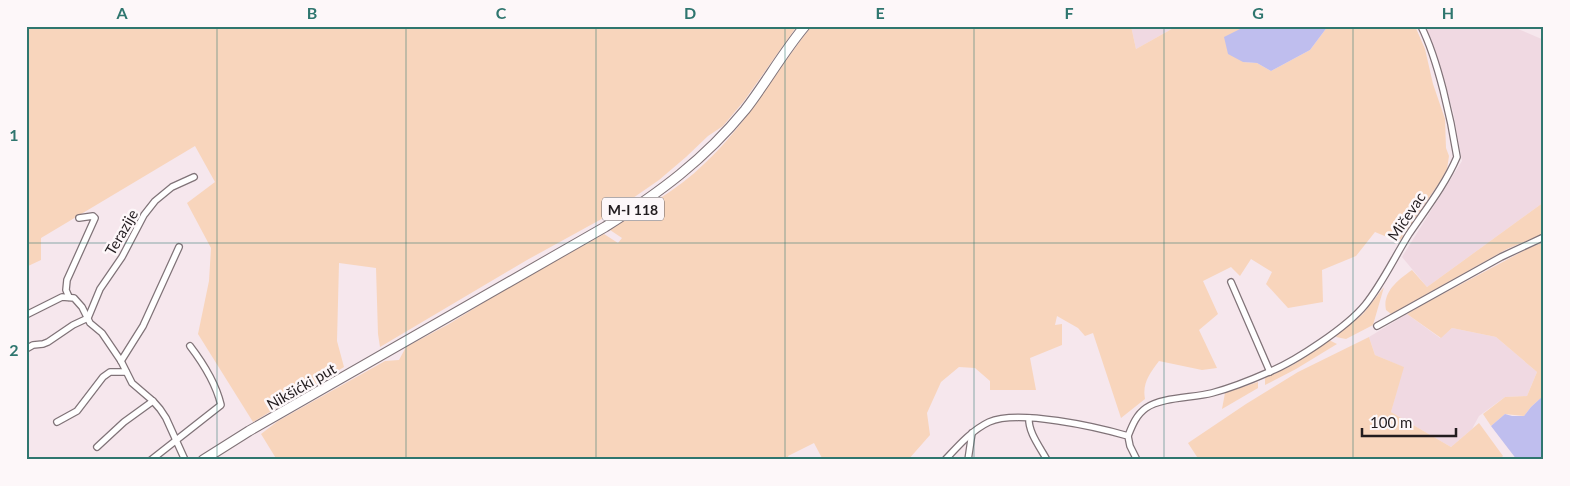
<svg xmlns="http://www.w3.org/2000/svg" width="1570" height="486" font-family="Lato,sans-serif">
  <rect width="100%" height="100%" fill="#f6e7ed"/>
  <g fill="#f0d9e2">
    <polygon points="1131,26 1177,26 1136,49"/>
    <polygon points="1426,26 1511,26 1544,40 1544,202 1427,287 1402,257 1462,161 1453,111"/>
    <polygon points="1407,314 1440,338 1452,328 1496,337 1537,372 1527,396 1505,397 1479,416 1472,429 1451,447 1391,412 1403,367 1375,355 1369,337"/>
  </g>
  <g fill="#f8d5bc">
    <polygon points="26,26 797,26 744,101 723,126 708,136 686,157 659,180 607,216 527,260 380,347 378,334 376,268 339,263 337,341 344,367 253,422 198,334 209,281 211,248 187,203 215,182 195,146 41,238 41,260 26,267"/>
    <path d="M812,26H1131L1136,49L1177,26H1246L1244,28L1243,62L1257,63L1271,71L1310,50L1328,26H1415L1425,49L1433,84L1445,119L1446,148L1449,156L1447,169L1439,183L1399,242L1375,232L1356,256L1322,270L1323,302L1288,308L1266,284L1272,272L1251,259L1240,276L1231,267L1203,281L1218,314L1199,330L1217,368L1202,370L1159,361C1150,373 1142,383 1145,399L1121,418L1093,333L1085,336L1078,328L1057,316L1055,325L1062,324V345L1030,358L1036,390H990V381L975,368L959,367L941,382L927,413L930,435L908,460H823L814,443L788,456L789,460H277L261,434L278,421L385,361L399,360L406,347L449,324L512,285L604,234L618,243L622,238L610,230C641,209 677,191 704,164C734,136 759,100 782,66C792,52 801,39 812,26Z"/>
    <path d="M1544,202V234L1507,249L1391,314L1386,310C1382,292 1399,279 1412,270L1427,287Z"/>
    <polygon points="1544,242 1544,395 1531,407 1524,416 1505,414 1491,426 1483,414 1505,397 1527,396 1537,372 1496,337 1452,328 1441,338 1407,314 1426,303 1527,249"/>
    <polygon points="1384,287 1373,325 1346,339 1336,337 1338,333 1363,314"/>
    <polygon points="1369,337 1375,355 1404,367 1391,412 1451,447 1479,423 1503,456 1499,460 1199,460 1188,443 1246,404 1298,372"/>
    <polygon points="1329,340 1337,344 1296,369 1265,385 1265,378 1293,365"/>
    <polygon points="1258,382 1258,388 1222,409 1225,393"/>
  </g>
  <g fill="#bfbeee">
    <polygon points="1246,26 1328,26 1310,50 1271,71 1257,63 1243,62 1228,54 1224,37"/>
    <polygon points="1544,395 1544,460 1517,460 1491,426 1505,414 1512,416 1524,416 1531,407"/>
  </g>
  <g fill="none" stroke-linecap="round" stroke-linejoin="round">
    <defs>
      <g id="street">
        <polyline points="1231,282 1270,372"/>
        <polyline points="69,297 66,290 67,280 95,218 93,216 79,218"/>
        <polyline points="26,315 62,297 74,298 82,307 90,323 102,333 121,361 132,383 153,401 160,409 166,418 185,460"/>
        <polyline points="1377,326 1501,257 1544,237"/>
        <polyline points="26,349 33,345 43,344 48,342 73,325 88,318 100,289 122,257 144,215 155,201 172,187 194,177"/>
        <polyline points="121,361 143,326 179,247"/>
        <path d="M1029,418C1028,432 1040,447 1047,460"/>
        <polyline points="57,422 77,411 103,377 110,372 126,372"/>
        <path d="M1128,436C1132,426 1136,415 1146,408C1162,397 1193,398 1212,393C1231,388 1251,380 1269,372C1296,361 1347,327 1365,305C1382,284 1394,258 1409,234C1426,209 1445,185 1457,157C1451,119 1438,60 1421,26"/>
        <polyline points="97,447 124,422 153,401"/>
        <path d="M151,460L221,405C216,384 203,363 190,346"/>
        <path d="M945,460C958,446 972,430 989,422C1018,409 1097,427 1128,436L1130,446L1137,460"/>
        <polyline points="968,460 972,433"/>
      </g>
      <path id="primary" d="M203,460L249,431L605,227C659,193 704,160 745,110C766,83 783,52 805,26"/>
    </defs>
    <use href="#street" stroke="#807378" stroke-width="8"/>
    <use href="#primary" stroke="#807378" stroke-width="11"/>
    <use href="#street" stroke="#fff" stroke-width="5.5"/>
    <use href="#primary" stroke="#fff" stroke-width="9"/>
  </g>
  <path fill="none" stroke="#2f766f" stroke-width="1" stroke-opacity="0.55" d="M217,26V460M406,26V460M596,26V460M785,26V460M974,26V460M1164,26V460M1353,26V460M26,243H1544"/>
  <g text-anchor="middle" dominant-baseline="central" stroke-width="5" stroke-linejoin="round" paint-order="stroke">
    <rect fill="#fdf7f9" stroke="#645e60" stroke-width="1" x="602" y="197.5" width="62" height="23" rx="4"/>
    <g font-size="14" font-weight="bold" fill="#221c1f">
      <text x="633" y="209">M-I 118</text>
    </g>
    <g font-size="15" fill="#221c1f" stroke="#fdf7f9">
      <text transform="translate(1406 216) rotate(-56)">Mičevac</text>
      <text transform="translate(121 232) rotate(-60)">Terazije</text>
      <text transform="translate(301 386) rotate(-30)">Nikšićki put</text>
    </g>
  </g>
  <rect width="1570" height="486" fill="none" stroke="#fdf7f9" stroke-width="55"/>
  <path d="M1362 428v8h94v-8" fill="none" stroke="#221c1f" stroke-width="2.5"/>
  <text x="1370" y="428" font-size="15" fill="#221c1f" stroke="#fdf7f9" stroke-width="4" paint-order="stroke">100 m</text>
  <rect x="28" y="28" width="1514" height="430" fill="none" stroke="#2f766f" stroke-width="2"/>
  <g font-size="16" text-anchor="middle" font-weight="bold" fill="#2f766f">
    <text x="122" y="19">A</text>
    <text x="312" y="19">B</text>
    <text x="501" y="19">C</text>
    <text x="690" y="19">D</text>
    <text x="880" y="19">E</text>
    <text x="1069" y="19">F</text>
    <text x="1258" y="19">G</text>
    <text x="1448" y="19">H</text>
    <text x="14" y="141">1</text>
    <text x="14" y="356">2</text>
  </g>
</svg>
